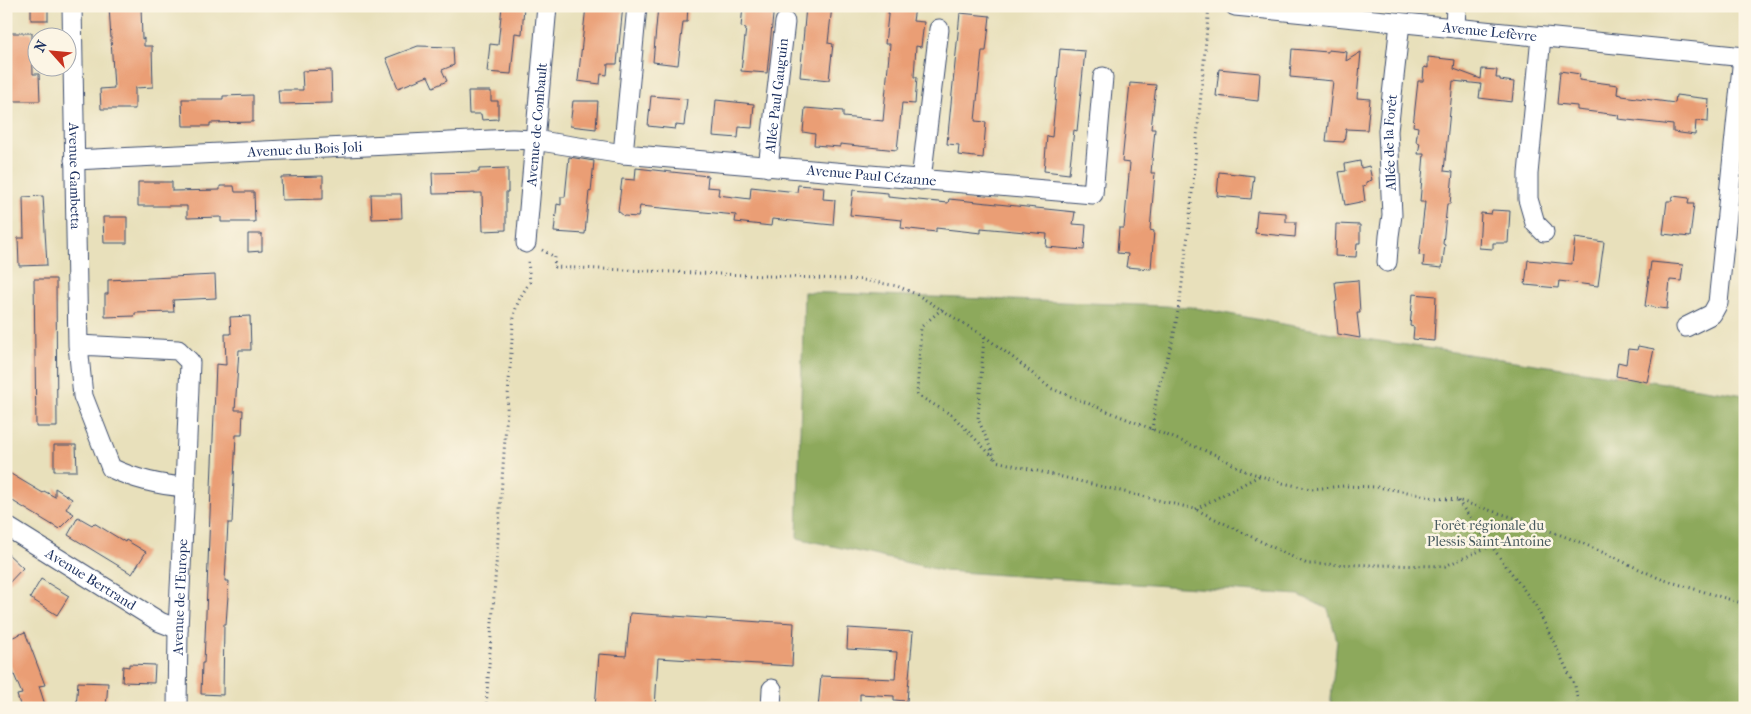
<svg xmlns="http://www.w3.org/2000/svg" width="1751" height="714" font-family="'IM FELL French Canon',serif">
  <rect width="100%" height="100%" fill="#fcf5e5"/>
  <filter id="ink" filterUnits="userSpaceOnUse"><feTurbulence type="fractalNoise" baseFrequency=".02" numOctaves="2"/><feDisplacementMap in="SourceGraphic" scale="10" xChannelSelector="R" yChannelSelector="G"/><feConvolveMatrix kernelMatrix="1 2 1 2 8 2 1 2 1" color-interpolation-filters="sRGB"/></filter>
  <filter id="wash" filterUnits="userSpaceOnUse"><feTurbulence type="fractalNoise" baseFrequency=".0096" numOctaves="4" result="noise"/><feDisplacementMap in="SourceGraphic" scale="20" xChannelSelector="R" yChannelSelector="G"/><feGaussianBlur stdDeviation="1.12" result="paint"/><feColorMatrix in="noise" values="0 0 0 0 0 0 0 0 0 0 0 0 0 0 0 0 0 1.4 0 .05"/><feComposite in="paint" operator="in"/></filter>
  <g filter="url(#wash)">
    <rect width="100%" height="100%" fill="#e8e0bb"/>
    <polygon fill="#8da95b" stroke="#546c5c" points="804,292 1191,307 1359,338 1745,395 1745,708 1330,708 1337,640 1328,609 1299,595 944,571 797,538"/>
    <g id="blocks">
      <g fill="#ea9e75">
        <rect x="31" y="6" width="17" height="14"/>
        <polygon points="109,6 141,6 142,39 144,38 144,46 152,46 153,87 135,88 135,109 101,109 100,89 114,88"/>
        <polygon points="502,6 524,6 522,34 515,33 511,74 487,72 490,44 498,45"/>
        <polygon points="586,6 623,6 617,64 608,64 607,75 601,74 600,84 578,81"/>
        <polygon points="658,6 688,6 687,22 683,22 678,65 653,62"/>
        <polygon points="743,6 774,6 767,73 741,71 746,28 741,27"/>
        <polygon points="806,6 832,6 828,43 833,44 829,80 800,77"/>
        <polygon points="889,6 915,8 913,21 924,22 921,47 916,46 914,77 917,77 915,104 902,103 897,150 840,144 840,147 814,145 815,134 803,132 805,108 843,111 843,117 883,121 890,44 885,44"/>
        <polygon points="960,13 990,16 986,51 982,51 975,121 986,122 983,158 958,155 959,145 947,144"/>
        <polygon points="6,33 32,33 33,74 39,74 40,101 6,101"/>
        <polygon points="418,46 453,47 454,65 442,70 447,81 433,87 428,76 398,88 386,58"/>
        <polygon points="1060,49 1085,51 1077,131 1074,130 1069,174 1044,171 1047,136 1052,137"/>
        <polygon points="1292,49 1328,52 1328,50 1347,52 1346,61 1361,52 1357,98 1370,99 1367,130 1346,129 1344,142 1326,141 1333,81 1290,77"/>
        <polygon points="1428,57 1455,60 1454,69 1481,79 1482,69 1497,70 1496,78 1500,78 1500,80 1514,82 1512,102 1479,98 1481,84 1453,81 1444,171 1453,172 1450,204 1447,204 1443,244 1445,245 1442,268 1423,266 1424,256 1419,255 1425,202 1420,202 1424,154 1418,154 1420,143 1416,142 1418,127 1413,126 1418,81 1423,81 1424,67 1428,68"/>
        <polygon points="1219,69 1260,73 1258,101 1216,96"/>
        <polygon points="331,70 332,103 279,104 278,90 303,90 302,71"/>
        <polygon points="1560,71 1580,74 1579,80 1618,85 1617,94 1622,95 1622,96 1675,103 1676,95 1709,99 1708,122 1696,121 1695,135 1673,132 1673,125 1618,119 1619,115 1577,110 1577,106 1557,104"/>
        <polygon points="1130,83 1156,85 1151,129 1155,129 1151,173 1155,173 1150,230 1154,231 1151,269 1126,267 1128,254 1117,253 1119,228 1124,228 1130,163 1122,162"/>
        <polygon points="468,91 491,91 491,101 498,101 498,119 482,120 481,114 469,114"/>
        <polygon points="253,95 253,122 210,123 210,126 183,126 182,99 223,99 223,96"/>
        <polygon points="651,96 687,99 684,126 676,125 675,129 648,126"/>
        <polygon points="716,100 754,104 752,128 739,127 738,138 713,136"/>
        <polygon points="573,101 598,101 596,129 570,126"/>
        <polygon points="569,157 594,161 591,192 589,191 585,234 554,232 557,204 561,205 561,197 565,197"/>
        <polygon points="1360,161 1361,168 1369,166 1372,180 1366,182 1366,185 1363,186 1365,201 1345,205 1339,172 1346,171 1345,164"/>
        <polygon points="508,168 508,192 506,192 506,230 483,231 482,193 433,194 432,173 479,172 479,169"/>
        <polygon points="636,168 708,176 707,187 719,188 718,195 750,199 751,187 797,192 798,185 824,187 823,199 835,200 833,225 772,219 771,226 735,222 736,215 640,206 638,217 624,216 618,211 622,179 635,180"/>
        <polygon points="1219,172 1254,176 1251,199 1217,196"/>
        <polygon points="323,176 323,199 282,200 281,177"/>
        <polygon points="138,182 172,182 172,191 220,190 220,186 234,186 235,192 254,192 255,222 221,222 221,217 187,218 187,206 138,206"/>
        <polygon points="853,190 888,193 888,197 948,203 949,199 1075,212 1073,224 1086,225 1084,250 1046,247 1047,234 981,228 981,233 936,228 936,232 901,228 902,220 850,215"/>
        <polygon points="371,194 401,194 402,218 372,219"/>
        <polygon points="43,196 47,265 19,266 18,238 24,238 23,197"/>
        <polygon points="1673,196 1689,198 1688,204 1694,204 1690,237 1663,234 1667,201 1672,201"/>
        <polygon points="1492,210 1510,211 1508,243 1493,243 1493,249 1479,248 1481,213 1491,214"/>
        <polygon points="1257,211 1286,213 1286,222 1296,222 1295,237 1255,233"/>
        <polygon points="103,217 127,217 127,243 104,243"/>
        <polygon points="1336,224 1360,225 1360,243 1357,243 1356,257 1335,256"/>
        <polygon points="248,234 262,234 262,251 248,252"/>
        <polygon points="1575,238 1604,242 1598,286 1559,281 1558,288 1525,285 1528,260 1572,264"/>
        <polygon points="1651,262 1683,265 1681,281 1670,280 1667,309 1645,306"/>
        <polygon points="215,275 216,298 173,300 174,312 135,313 135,316 105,317 105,294 108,294 108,280"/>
        <polygon points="34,279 56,279 57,427 36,427"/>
        <polygon points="1358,280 1360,313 1357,313 1360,338 1338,334 1335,302 1337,301 1335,282"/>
        <polygon points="1413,294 1436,296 1434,341 1413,339 1414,327 1410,326"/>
        <polygon points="250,316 251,350 239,350 235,410 243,410 242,435 236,435 232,523 228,523 225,581 229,581 226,624 224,624 223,695 201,694 202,663 204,663 216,364 226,365 225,334 231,334 230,317"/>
        <polygon points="1638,346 1654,349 1647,382 1616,376 1618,362 1626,364 1628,349 1637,350"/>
        <polygon points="54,445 76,445 77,471 54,471"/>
        <polygon points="6,471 43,493 44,491 55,497 55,488 72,499 66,509 74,514 59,529 6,497"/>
        <polygon points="78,517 92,525 94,523 125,542 126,540 146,552 132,574 68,535"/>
        <polygon points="6,552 23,568 6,586"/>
        <polygon points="41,579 69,596 57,615 30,598"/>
        <polygon points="630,613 761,622 761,621 794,623 792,666 658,658 655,708 595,708 599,654 626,656"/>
        <polygon points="848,628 913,632 907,701 894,700 894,696 860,694 860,708 818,708 821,676 895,679 897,652 847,649"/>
        <polygon points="25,632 45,685 39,686 46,708 21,708 17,695 22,694 6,655 6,640"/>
        <polygon points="129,664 155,665 154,683 122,682 123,666 129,667"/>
        <polygon points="78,682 108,683 106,708 76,708"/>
      </g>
    </g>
  </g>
  <g filter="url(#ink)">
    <use href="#blocks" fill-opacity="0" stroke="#3a4a6c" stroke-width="1"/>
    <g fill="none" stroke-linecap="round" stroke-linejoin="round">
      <defs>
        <g id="minor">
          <path id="s1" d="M72,6L78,345L83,396L111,468C134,479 159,485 185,487L190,362L178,350L78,345"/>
          <path id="s2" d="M1235,6L1745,57"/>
          <polyline points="1455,28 1456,6"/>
          <polyline points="1541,37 1528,174 1528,199 1535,223 1544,232"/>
          <polyline points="623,154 637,6"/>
          <path id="s3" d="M74,160L512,139L534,140L623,154L1093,194L1103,77"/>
          <path id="s4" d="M768,167L785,22"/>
          <polyline points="921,180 939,29"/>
          <path id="s5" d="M526,243L547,6"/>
          <path id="s6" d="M1387,262L1389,236L1392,215L1388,131L1400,23"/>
          <polyline points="1686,327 1712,314 1718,303 1743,57"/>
          <path id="s7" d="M6,526L160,622L178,629"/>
          <path id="s8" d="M177,708L178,629L185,487"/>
          <polyline points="771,708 772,689"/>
        </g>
      </defs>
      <use href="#minor" stroke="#3a4a6c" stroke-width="21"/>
      <g stroke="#3a4a6c" stroke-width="3" stroke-dasharray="1 4" stroke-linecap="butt">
        <polyline points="542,250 555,257 554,267 863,280 897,286 916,294 984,336 1016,360 1050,388 1216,455 1245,471 1283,483 1311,489 1344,486 1377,487 1407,492 1435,498 1457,500 1518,519 1582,543 1661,579 1745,604"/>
        <polyline points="942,309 921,327 917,395 952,415 994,458"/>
        <polyline points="984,337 978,419 996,461 1195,509 1307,564 1445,566 1491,546"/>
        <polyline points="1152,430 1157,392 1173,339 1180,300 1189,226 1209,6"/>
        <polyline points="1458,501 1536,606 1575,686 1579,708"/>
        <polyline points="1196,509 1259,476"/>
        <path d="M486,708L512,339C514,312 514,305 530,282L528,261"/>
      </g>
      <use href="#minor" stroke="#fff" stroke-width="19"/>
    </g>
  </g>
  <g text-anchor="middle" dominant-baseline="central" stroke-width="5" stroke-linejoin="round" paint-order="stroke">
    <g font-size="14" fill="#1b2f5e" stroke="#fcf5e5">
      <text stroke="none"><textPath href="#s2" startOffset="256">Avenue Lefèvre</textPath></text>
      <text stroke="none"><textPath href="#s4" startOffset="72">Allée Paul Gauguin</textPath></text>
      <text stroke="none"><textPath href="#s5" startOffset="119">Avenue de Combault</textPath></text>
      <text stroke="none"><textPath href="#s6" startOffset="120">Allée de la Forêt</textPath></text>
      <text stroke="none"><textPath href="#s3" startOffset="231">Avenue du Bois Joli</textPath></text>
      <text stroke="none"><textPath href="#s1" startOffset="170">Avenue Gambetta</textPath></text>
      <text stroke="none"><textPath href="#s3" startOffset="800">Avenue Paul Cézanne</textPath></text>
      <text stroke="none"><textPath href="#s7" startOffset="100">Avenue Bertrand</textPath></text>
      <text stroke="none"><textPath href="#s8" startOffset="111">Avenue de l'Europe</textPath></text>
    </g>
    <g font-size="14" fill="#485b60" stroke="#fcf5e5">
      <text x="1489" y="525">Forêt régionale du<tspan x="1489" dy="16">Plessis Saint-Antoine</tspan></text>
    </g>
  </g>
  <rect width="1751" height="714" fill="none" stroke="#fcf5e5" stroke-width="25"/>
  <g transform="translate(52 52) rotate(297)"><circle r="24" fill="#fcf5e5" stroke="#a2a6af"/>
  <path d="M0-4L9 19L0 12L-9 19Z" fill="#c8321e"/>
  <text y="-8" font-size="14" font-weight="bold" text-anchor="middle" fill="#1b2f5e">N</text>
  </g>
</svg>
